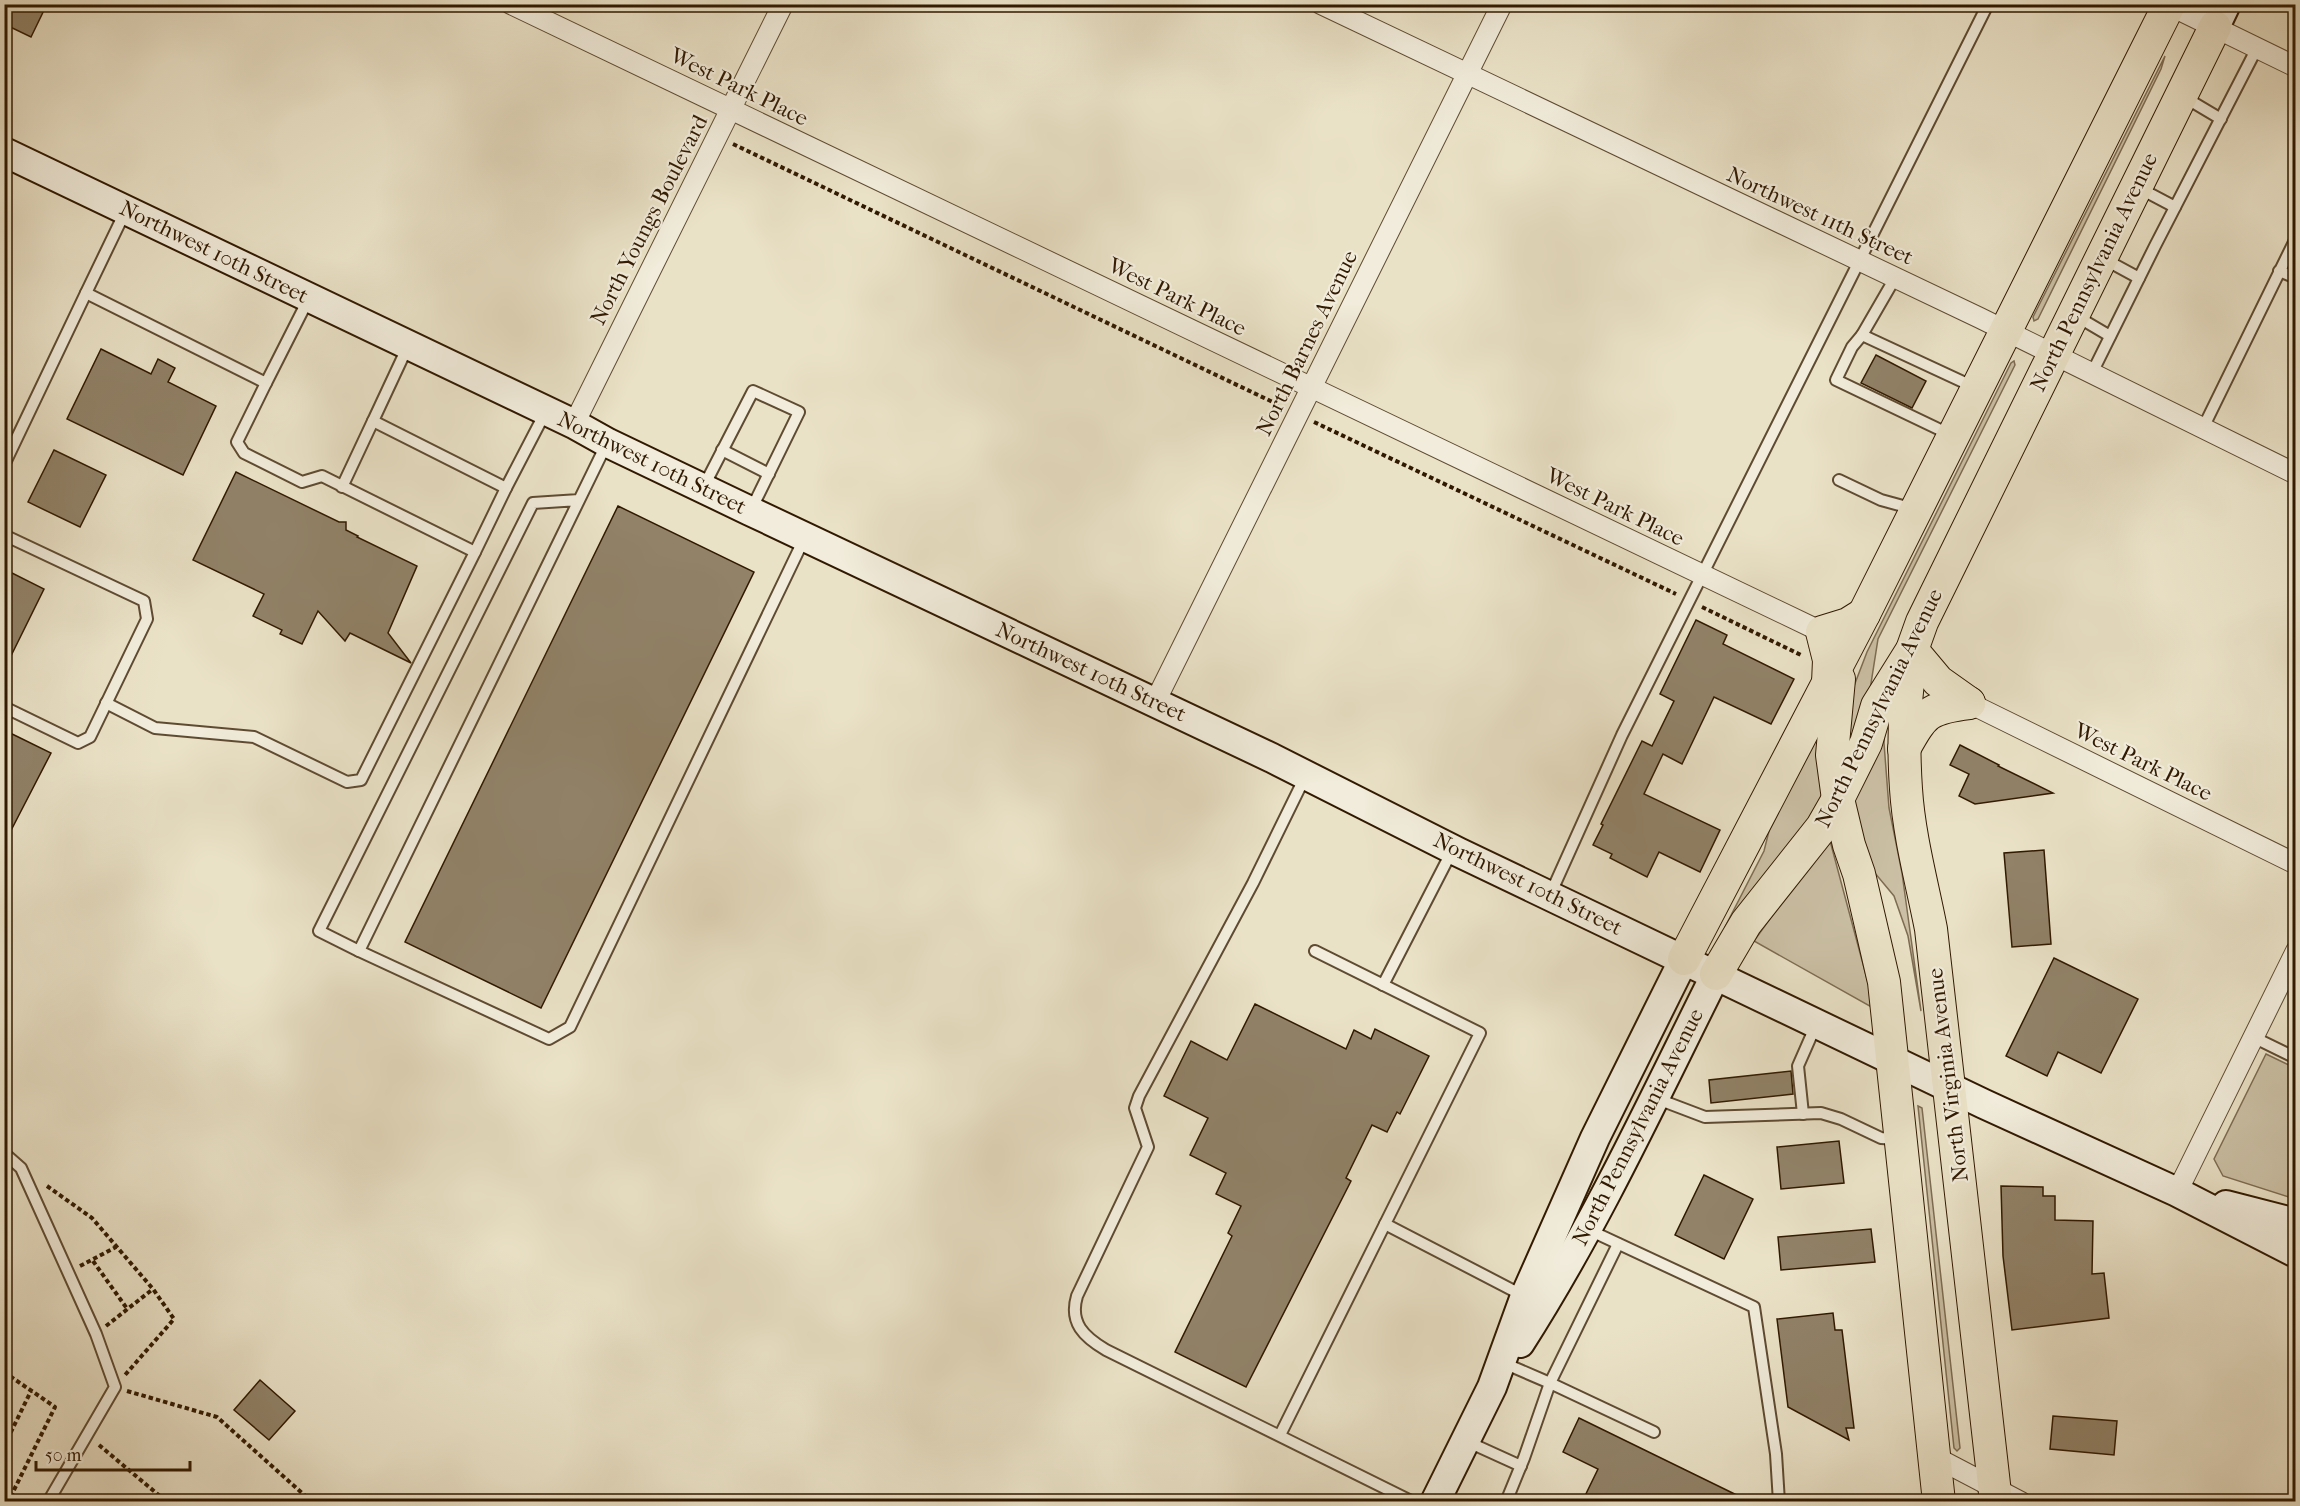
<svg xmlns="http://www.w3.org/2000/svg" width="2300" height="1506" font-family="'IM FELL French Canon',serif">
  <rect width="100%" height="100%" fill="#eae2c7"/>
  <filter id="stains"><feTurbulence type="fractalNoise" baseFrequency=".00333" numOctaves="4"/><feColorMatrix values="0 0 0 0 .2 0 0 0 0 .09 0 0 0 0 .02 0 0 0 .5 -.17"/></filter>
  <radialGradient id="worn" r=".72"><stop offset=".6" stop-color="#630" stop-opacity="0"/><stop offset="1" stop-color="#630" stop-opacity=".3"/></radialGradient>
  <g fill="#cbc0a5" stroke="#7e6c53" stroke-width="1.5">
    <polygon points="2165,56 2161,69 2038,319 2034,321 2033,317"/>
    <polygon points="2014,361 2015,365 1878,639 1869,696 1846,756 1854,686 1867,652 2011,363"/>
    <polygon points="1886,715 1884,743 1889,808 1902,873 1921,1011 1908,936 1894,896 1874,872 1852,803"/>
    <polygon points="1818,728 1826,798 1728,929 1725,927 1764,851 1773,815"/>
    <polygon points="1829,837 1875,1009 1754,941"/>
    <polygon points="2266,1054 2295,1068 2295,1199 2223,1176 2214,1159"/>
    <polygon points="1918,1106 1922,1108 1960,1448 1957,1451 1954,1448"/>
  </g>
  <g fill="#918268" stroke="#311901" stroke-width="1.5">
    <polygon points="4,4 47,4 31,37 4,24"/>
    <polygon points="101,349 151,374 158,359 175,368 168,382 216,406 183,475 67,419"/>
    <polygon points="1876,355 1926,381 1912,408 1861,383"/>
    <polygon points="54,450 106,475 80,527 28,502"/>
    <polygon points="236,472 339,522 346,522 346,530 358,536 357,537 417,566 388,633 411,663 350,633 345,641 318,611 302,644 280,634 282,630 253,616 264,594 193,560"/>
    <polygon points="618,506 754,572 541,1008 405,942"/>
    <polygon points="4,569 44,589 4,670"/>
    <polygon points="1696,620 1727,635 1723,644 1794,679 1771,724 1714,697 1682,764 1663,754 1644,794 1720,830 1700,872 1659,852 1647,877 1610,858 1612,854 1593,845 1603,825 1601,824 1642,741 1652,746 1674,701 1660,694"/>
    <polygon points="4,730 51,753 4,844"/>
    <polygon points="1960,745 1999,765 1998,766 2053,793 1975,804 1959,796 1969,774 1950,765"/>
    <polygon points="2044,850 2051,944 2012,947 2004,853"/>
    <polygon points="2054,958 2138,999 2101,1073 2058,1052 2047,1076 2006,1056"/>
    <polygon points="1255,1004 1346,1049 1354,1030 1371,1039 1375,1029 1429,1056 1400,1114 1397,1112 1387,1132 1372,1125 1346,1178 1351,1181 1246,1387 1175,1352 1232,1236 1228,1233 1241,1206 1216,1194 1226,1173 1190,1155 1208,1118 1164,1096 1191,1041 1227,1060"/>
    <polygon points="1791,1071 1793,1094 1711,1103 1709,1080"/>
    <polygon points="1839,1141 1844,1183 1781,1189 1777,1147"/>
    <polygon points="1704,1175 1753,1199 1724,1259 1675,1235"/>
    <polygon points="2001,1186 2043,1187 2043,1196 2055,1196 2055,1220 2093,1221 2092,1274 2104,1273 2109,1318 2012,1330 2003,1256"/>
    <polygon points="1871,1229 1875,1262 1781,1270 1778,1237"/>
    <polygon points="1833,1313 1835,1330 1842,1330 1854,1428 1846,1428 1849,1440 1788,1407 1777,1319"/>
    <polygon points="260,1380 295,1411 269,1440 234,1410"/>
    <polygon points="2053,1416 2117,1421 2114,1455 2050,1449"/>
    <polygon points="1579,1418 1751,1502 1582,1502 1598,1469 1563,1452"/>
  </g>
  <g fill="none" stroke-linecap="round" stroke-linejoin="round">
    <defs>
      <g id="lane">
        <polyline points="2184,97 2221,119"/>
        <polyline points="2139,188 2175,207"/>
        <polyline points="125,212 86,293 266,383 309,298"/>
        <polyline points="2104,259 2139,278"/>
        <polyline points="2279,271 2296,278"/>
        <polyline points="1895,278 1862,335 1974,387"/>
        <polyline points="2076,316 2110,336"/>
        <polyline points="1862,335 1852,347 1836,380 1951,435"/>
        <polyline points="408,346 373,421 506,488 546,411"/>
        <polyline points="2092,373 2155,246 2257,48"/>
        <polyline points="266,383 237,442 244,453 302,482 322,476 475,552 506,488"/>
        <polyline points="2203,428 2296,238"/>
        <polyline points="722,450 769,474"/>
        <polyline points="4,465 86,293"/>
        <polyline points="1839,480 1881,500 1914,509"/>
        <polyline points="342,487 373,421"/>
        <polyline points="703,488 753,391 799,412 751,510"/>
        <polyline points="579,500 533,503 319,931 359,951 607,443"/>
        <polyline points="4,535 144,601 147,619 90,737 78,743 4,707"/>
        <polyline points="106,703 155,728 254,737 347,782 361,780 475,552"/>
        <path d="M1305,777L1253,883L1139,1096L1135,1108L1148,1147L1077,1296C1069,1323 1084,1337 1106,1350L1413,1502"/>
        <polyline points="1550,895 1622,735 1988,4"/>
        <polyline points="359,951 549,1039 570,1027 805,537"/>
        <polyline points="1315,951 1480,1033 1385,1224 1524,1296"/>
        <polyline points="1383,985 1453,849"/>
        <polyline points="2253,1037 2296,1058"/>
        <polyline points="1655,1098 1705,1117 1821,1113 1841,1119 1881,1138 1898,1139"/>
        <polyline points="1803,1114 1798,1066 1816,1025"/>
        <polyline points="4,1153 21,1168 96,1334 115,1387 48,1502"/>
        <polyline points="1589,1230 1754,1307 1776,1454 1779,1502"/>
        <polyline points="1506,1364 1550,1383 1654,1432"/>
        <polyline points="1280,1435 1385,1224"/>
        <polyline points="1466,1441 1521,1466"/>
        <polyline points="1506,1502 1524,1458 1550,1383 1618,1244"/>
      </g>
      <g id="street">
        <polyline points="511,4 1822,632"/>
        <polyline points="1321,4 1980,318 2296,474"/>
        <polyline points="2169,5 2296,67"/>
        <polyline points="574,424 783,4"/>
        <polyline points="1155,702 1502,4"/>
        <polyline points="1969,703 2296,864"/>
        <polyline points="2177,1192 2296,951"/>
        <polyline points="1935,1457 2021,1502"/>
      </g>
      <g id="secondary">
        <polyline points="2215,27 2226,4"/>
        <polyline points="4,152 574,424 608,443 750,511 1272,758 1458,852 1984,1104 2177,1192 2296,1253"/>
        <polyline points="2226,1205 2296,1223"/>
        <path d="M1520,1343C1595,1226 1654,1098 1716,974"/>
        <polyline points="1435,1502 1492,1387 1525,1296 1595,1138 1684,959"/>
      </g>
      <g id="primary">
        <polyline points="1912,650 1938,681 1969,703"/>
        <path d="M1911,660C1904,703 1903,745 1906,789C1909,836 1922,883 1931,929L1996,1502"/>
        <polyline points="1839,679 1832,755 1838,799 1849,845 1859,874 1884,982 1939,1502"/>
        <polyline points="1828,683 1829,660 1822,632 1848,624 1864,614"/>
        <path d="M1904,749C1924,713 1928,708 1969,703"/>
        <polyline points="1684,959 1864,614 2169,5"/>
        <polyline points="1716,974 1746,923 1822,827 1838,799 1866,743 1877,706 1912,650 1922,622 2215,27"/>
      </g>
    </defs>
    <use href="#lane" stroke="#5f4b32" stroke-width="14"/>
    <use href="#street" stroke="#5f4b32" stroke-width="22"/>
    <use href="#secondary" stroke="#311901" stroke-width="32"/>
    <use href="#primary" stroke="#311901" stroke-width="34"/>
    <g stroke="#311901" stroke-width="4" stroke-dasharray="4.5 3" stroke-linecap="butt">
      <polyline points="733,144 1281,406"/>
      <polyline points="1314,422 1676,594"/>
      <polyline points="1702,607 1803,656"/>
      <polyline points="47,1186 92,1218 153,1289 174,1319 125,1375"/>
      <polyline points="93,1261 128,1310"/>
      <polyline points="80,1266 116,1247"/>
      <polyline points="106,1326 153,1289"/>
      <polyline points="4,1372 55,1407 8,1502"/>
      <polyline points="127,1391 217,1417 312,1502"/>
      <polyline points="99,1445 167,1502"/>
      <polyline points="4,1446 31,1391"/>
    </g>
    <use href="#lane" stroke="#f1ecdb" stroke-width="10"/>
    <use href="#street" stroke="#f1ecdb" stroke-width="20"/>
    <use href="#secondary" stroke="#f1ecdb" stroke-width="28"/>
    <use href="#primary" stroke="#eae2c7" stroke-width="32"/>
  </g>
  <g text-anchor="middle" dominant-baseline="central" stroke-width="4.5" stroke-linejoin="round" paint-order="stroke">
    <g font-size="22" fill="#311901" stroke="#f1ecdb">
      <text transform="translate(739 87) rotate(26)">West Park Place</text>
      <text transform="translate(1820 216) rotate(25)">Northwest 11th Street</text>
      <text transform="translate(649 220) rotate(-63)">North Youngs Boulevard</text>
      <text transform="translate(214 252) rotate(26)">Northwest 10th Street</text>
      <text transform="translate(2094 272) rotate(-64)">North Pennsylvania Avenue</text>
      <text transform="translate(1177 297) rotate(26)">West Park Place</text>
      <text transform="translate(1307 343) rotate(-64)">North Barnes Avenue</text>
      <text transform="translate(652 463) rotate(26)">Northwest 10th Street</text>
      <text transform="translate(1615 507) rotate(26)">West Park Place</text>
      <text transform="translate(1091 672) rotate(25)">Northwest 10th Street</text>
      <text transform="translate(1879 708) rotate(-64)">North Pennsylvania Avenue</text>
      <text transform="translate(2143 762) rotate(26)">West Park Place</text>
      <text transform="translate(1528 884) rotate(26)">Northwest 10th Street</text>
      <text transform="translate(1948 1075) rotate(-97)">North Virginia Avenue</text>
      <text transform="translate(1638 1127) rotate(-63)">North Pennsylvania Avenue</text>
    </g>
  </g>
  <rect width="2300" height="1506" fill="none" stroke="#eae2c7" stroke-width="24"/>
  <rect x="6" y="6" width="2288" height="1494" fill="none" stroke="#311901" stroke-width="3"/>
  <rect x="12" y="12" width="2276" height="1482" fill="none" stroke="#311901" stroke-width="1.5"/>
  <path d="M36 1461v9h154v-9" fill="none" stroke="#311901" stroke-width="3"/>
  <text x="45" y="1461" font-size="18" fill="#311901" stroke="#f1ecdb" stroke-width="4.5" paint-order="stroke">50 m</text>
  <rect width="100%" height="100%" filter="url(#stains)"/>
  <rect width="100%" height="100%" fill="url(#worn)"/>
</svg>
